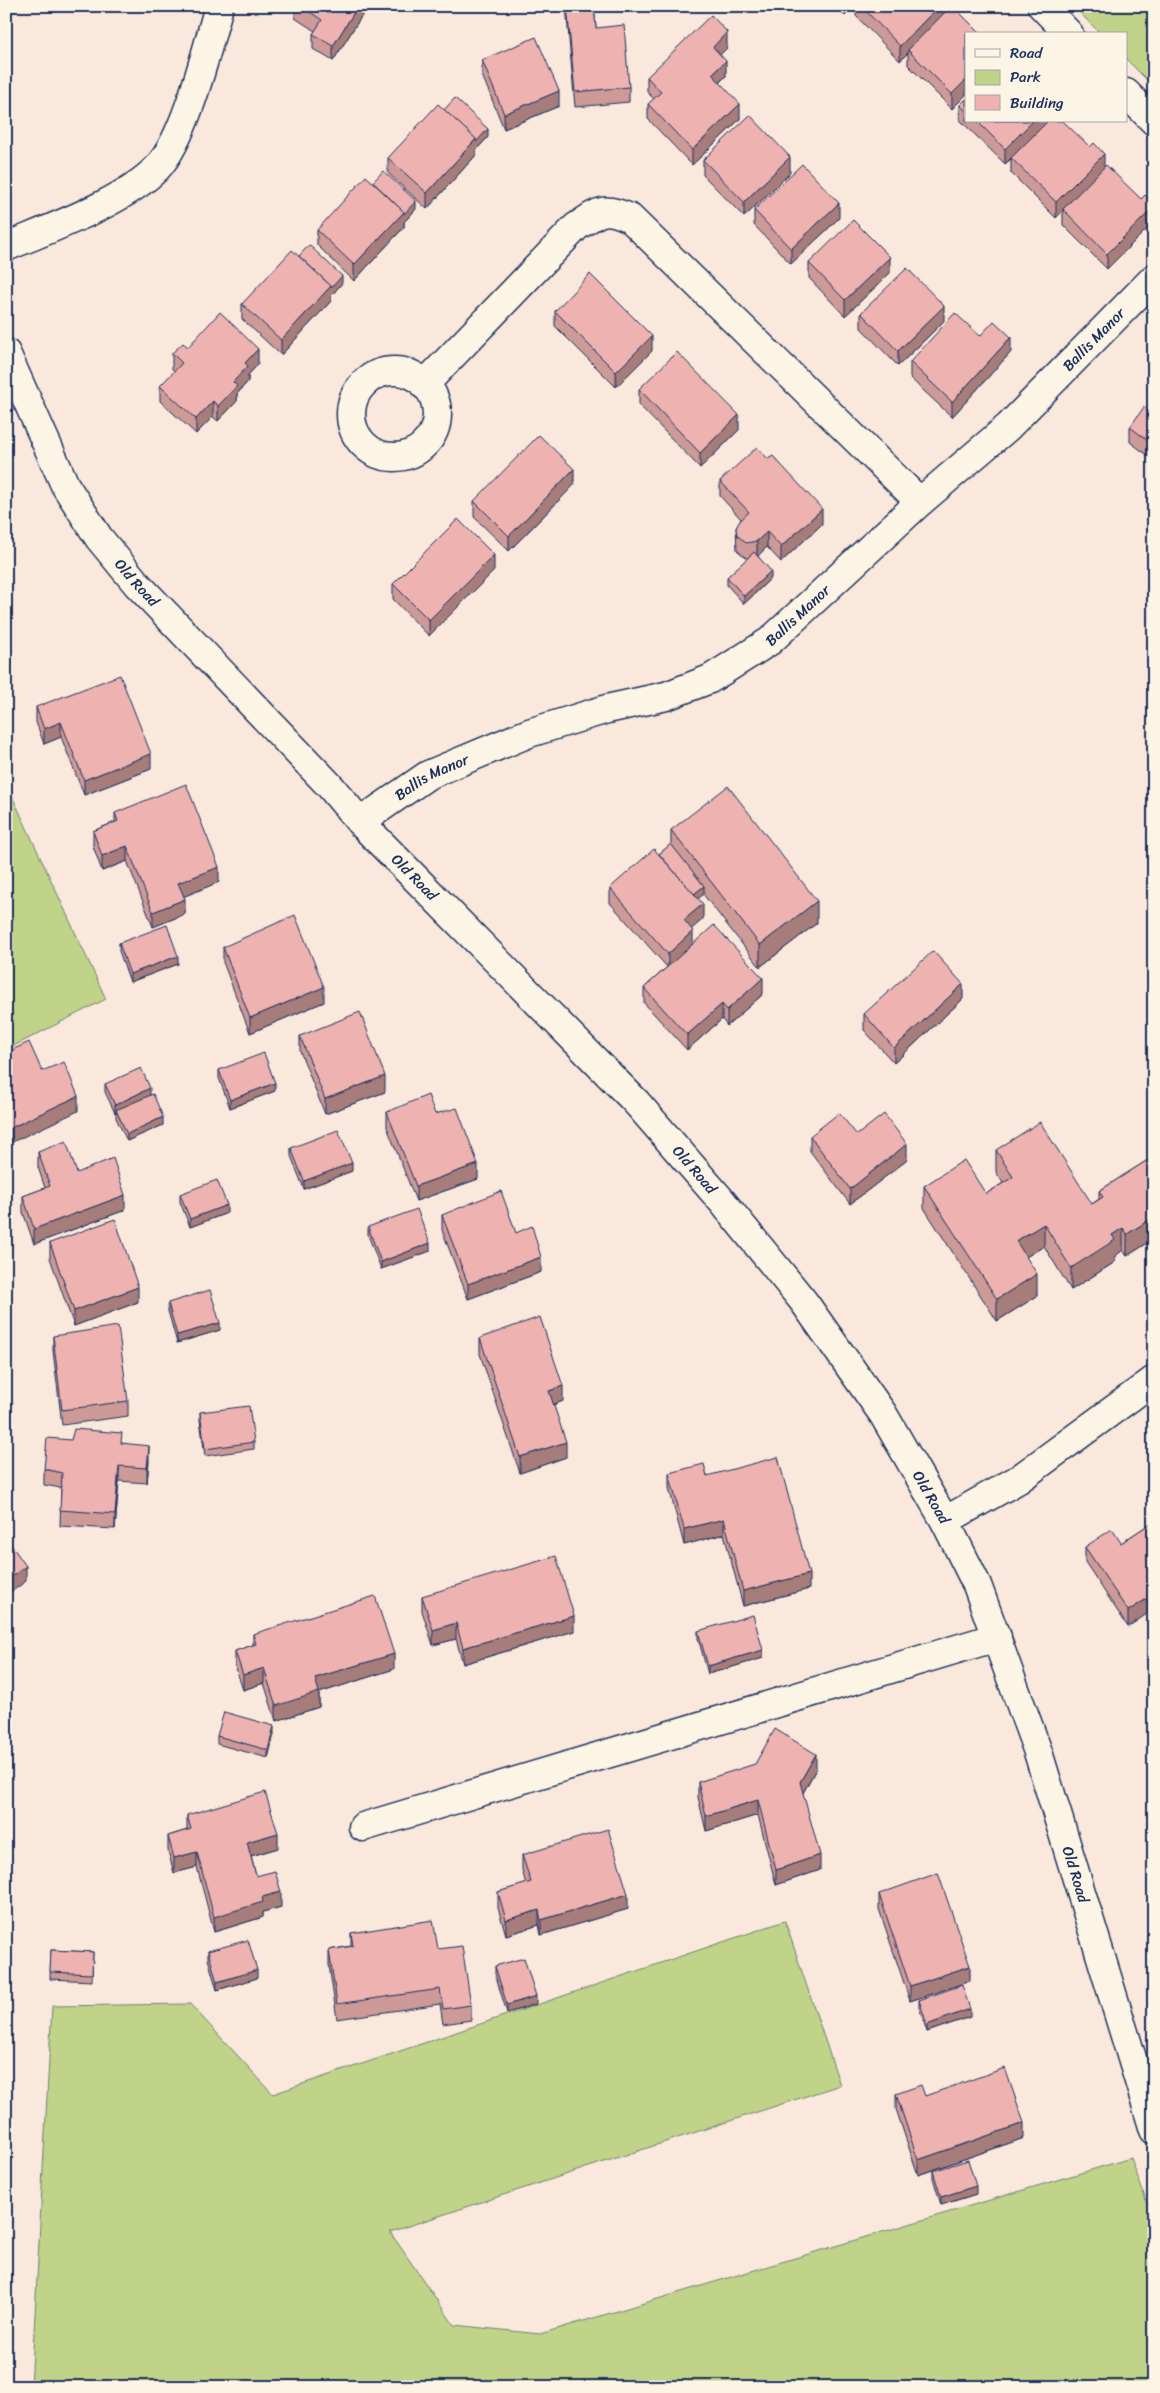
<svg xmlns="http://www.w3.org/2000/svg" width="1160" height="2393" font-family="Sriracha,sans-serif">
  <rect width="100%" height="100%" fill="#f9e8db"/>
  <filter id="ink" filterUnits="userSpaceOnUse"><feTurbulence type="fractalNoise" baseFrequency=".02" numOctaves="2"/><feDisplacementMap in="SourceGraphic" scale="10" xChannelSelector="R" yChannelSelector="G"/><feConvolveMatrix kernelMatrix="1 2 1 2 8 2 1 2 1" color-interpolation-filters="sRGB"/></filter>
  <g filter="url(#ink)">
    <g fill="#c0d388" stroke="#6e8173">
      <polygon points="1073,6 1154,6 1154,87 1126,59 1126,34 1101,34"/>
      <polygon points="6,783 106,999 6,1050"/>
      <polygon points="785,1921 840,2085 390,2232 454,2325 540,2334 1131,2158 1154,2223 1154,2387 31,2387 52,2006 190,2004 273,2094"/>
    </g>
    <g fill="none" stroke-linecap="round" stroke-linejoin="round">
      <defs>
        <g id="street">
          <polyline points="1042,6 1069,34"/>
          <polyline points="1126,93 1154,121"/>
          <path d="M6,247C51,228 124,202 157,168C186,138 207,48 219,6"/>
          <path id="s1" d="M6,353L65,485L99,538L137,584L330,786L360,822L636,1102L721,1200L804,1302L883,1414L945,1521L977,1585L1038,1752L1154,2130"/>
          <circle cx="394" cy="414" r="43"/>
          <path d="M424,385L576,227C600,211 603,206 630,218L920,502"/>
          <path id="s2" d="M360,822L428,775L529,733L607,709L666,696L710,679L770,641L920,502L1008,427L1154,278"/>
          <polyline points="945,1521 1019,1479 1154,1380"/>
          <polyline points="363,1827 997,1637"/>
        </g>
      </defs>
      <use href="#street" stroke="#1b2f5e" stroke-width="31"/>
      <use href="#street" stroke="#fcf5e5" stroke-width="28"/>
    </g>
    <g fill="#cd9a98" stroke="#1b2f5e">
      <polygon points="295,6 368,6 333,61 313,49 313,34 315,31 295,18"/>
      <polygon points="566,6 594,6 596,28 629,87 629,102 575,107"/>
      <polygon points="835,6 854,6 845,16"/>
      <polygon points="856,6 948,6 948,9 966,34 966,95 952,109 908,65 908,53 900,61 856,16"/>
      <polygon points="727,48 720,55 726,76 720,82 740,119 692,165 648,119 648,104 654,99 647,92 647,77"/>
      <polygon points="482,60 559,106 504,129 482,75"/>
      <polygon points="966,99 966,121 1063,121 1104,168 1141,199 1154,204 1154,222 1107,269 1063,225 1063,211 1056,218 1011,173 1011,159 1005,164 960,120 960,105"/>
      <polygon points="444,110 488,137 476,150 476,155 427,209 388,173 388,158"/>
      <polygon points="703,160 790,173 744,217 703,175"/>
      <polygon points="373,182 416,209 404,222 404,227 354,281 317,245 317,230"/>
      <polygon points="754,210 839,218 791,264 754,225"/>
      <polygon points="299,256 342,283 331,296 331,301 281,355 242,319 242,304"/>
      <polygon points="809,263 890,273 845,316 809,278"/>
      <polygon points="555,311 652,351 616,387 555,326"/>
      <polygon points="861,313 944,321 898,366 861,328"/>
      <polygon points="980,336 1011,352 952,417 910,378 910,362"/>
      <polygon points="188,347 258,364 248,375 248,381 237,394 237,401 218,421 213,417 196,434 160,401 160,386 175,371 172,369 172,353"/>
      <polygon points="639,389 739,430 700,468 639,405"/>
      <polygon points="1154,415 1154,460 1130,442 1130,427"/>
      <polygon points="720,481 822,524 781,562 767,547 758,556 771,578 744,604 727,585 727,577 748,558 746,558 737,550 736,528 741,519 720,496"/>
      <polygon points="574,485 509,551 474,517 474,501"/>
      <polygon points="494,571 429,636 393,599 393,584"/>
      <polygon points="36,707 151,769 84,795 61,737 44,744 36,722"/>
      <polygon points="115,813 219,882 184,896 185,914 153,927 127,861 102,871 93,846 93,831 115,822"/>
      <polygon points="671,830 817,923 760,967 703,894 698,898 703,919 691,929 693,944 763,994 727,1026 722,1019 687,1050 644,1003 644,988 667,967 610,903 610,888 659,854 671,844"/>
      <polygon points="119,943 178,964 130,982 119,951"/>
      <polygon points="223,947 324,1002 250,1033 223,962"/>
      <polygon points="963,999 894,1063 864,1030 864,1014"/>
      <polygon points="300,1036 385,1092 325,1114 300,1051"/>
      <polygon points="219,1070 275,1091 230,1108 219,1078"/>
      <polygon points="105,1084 150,1095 163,1125 127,1141 116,1118 116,1112 115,1113 105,1092"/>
      <polygon points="387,1112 478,1179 416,1201 387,1127"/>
      <polygon points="857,1135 907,1160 850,1204 810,1151 810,1136"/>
      <polygon points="291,1148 352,1171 304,1189 291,1156"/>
      <polygon points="996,1150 1092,1204 1099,1199 1099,1191 1154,1156 1154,1239 1127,1256 1123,1250 1115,1256 1115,1262 1071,1290 1044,1246 1026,1257 1037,1296 997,1321 924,1208 924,1186 986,1194 1003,1183 996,1172"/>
      <polygon points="38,1152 77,1173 125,1210 34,1244 23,1212 23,1196 45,1188 38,1167"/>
      <polygon points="180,1194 227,1213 190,1227 180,1202"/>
      <polygon points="442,1215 516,1233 541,1272 468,1299 442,1230"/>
      <polygon points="368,1227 430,1251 381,1269 368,1235"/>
      <polygon points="50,1243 138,1302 74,1326 50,1258"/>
      <polygon points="168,1303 220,1330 177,1343 168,1311"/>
      <polygon points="53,1336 128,1401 128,1416 62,1425 53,1351"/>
      <polygon points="480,1338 563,1401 553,1405 566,1457 520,1473 480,1354"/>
      <polygon points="200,1412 254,1442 254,1449 205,1456 200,1420"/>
      <polygon points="122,1443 149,1461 147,1483 119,1481 115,1529 60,1526 61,1488 44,1485 44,1469"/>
      <polygon points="669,1473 707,1476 809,1589 743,1606 724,1534 684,1545 669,1488"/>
      <polygon points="1154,1521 1128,1627 1085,1562 1085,1547 1121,1543"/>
      <polygon points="422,1596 574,1631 463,1664 456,1639 433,1645 422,1611"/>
      <polygon points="698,1631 763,1658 708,1674 698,1638"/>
      <polygon points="253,1634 394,1669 319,1693 319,1707 276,1721 264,1683 243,1690 235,1666 235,1651 253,1645"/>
      <polygon points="274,1734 268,1758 217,1744 217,1736"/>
      <polygon points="816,1769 803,1793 820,1870 776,1885 758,1815 706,1831 698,1797 698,1782"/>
      <polygon points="187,1815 278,1848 251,1856 256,1876 281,1907 263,1912 263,1917 214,1932 197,1867 174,1873 168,1851 168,1836 187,1830"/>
      <polygon points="522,1855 628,1909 541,1935 539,1925 506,1935 498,1908 498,1892 526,1884 522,1870"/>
      <polygon points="879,1894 970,1981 910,2001 879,1909"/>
      <polygon points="351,1933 438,1949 471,2005 471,2020 443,2024 440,2004 337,2019 329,1965 329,1950 351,1946"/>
      <polygon points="51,1950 93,1952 92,1981 50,1979"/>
      <polygon points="208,1951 257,1978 217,1990 208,1959"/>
      <polygon points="495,1966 536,2004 507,2013 495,1974"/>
      <polygon points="919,2000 970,2017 927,2032 919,2008"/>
      <polygon points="896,2094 925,2096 1024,2138 918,2175 896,2109"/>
      <polygon points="933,2171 976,2194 941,2205 933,2178"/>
    </g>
    <g fill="#a77d7c" stroke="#1b2f5e">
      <polygon points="358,6 368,6 333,61 333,46"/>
      <polygon points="845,6 854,6 845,16"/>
      <polygon points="939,6 948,6 948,12 908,50 908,53 900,61 900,46"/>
      <polygon points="727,32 727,48 713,62 713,47"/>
      <polygon points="726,61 726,76 712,89 712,74"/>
      <polygon points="966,80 966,95 952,109 952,94"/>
      <polygon points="559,91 559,106 504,129 504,114"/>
      <polygon points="740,104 740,119 692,165 692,150"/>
      <polygon points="1033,121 1048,121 1005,164 1005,149"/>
      <polygon points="488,129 488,137 476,150 476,155 427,209 427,193 476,139"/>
      <polygon points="1104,154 1104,169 1063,209 1063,211 1056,218 1056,202"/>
      <polygon points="790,157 790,173 744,217 744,202"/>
      <polygon points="416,201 416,209 404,222 404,227 354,281 354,265 404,212"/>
      <polygon points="839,203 839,218 791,264 791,249"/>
      <polygon points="1154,207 1154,222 1107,269 1107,254"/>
      <polygon points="890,257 890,273 845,316 845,300"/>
      <polygon points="342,276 342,283 331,296 331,301 281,355 281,340 331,286"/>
      <polygon points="944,306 944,321 898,366 898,351"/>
      <polygon points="652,336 652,351 616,387 616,372"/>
      <polygon points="1011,337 1011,352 952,417 952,402"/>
      <polygon points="258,349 258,364 248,375 248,381 237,394 237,401 218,421 218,406 245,363"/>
      <polygon points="213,401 213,417 196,434 196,419"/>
      <polygon points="739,415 739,430 700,468 700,453"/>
      <polygon points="574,469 574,485 509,551 509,536"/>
      <polygon points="822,509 822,524 781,562 781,547"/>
      <polygon points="767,532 767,547 757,557 757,541"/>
      <polygon points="494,555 494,571 429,636 429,620"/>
      <polygon points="771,571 771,578 744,604 744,596"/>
      <polygon points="61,722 61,737 44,744 44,729"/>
      <polygon points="151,754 151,769 84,795 84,780"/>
      <polygon points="127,846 127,861 102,871 102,856"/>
      <polygon points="219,867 219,882 178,899 178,883"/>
      <polygon points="704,886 704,894 690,905 690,897"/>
      <polygon points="185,899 185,914 153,927 153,912"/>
      <polygon points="817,901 817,923 760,967 760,945"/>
      <polygon points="703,904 703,919 684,936 684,920"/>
      <polygon points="693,931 693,946 668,969 668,954"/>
      <polygon points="178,956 178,964 130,982 130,974"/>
      <polygon points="763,978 763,994 727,1026 727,1010"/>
      <polygon points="963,984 963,999 894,1063 894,1048"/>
      <polygon points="324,987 324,1002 250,1033 250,1018"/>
      <polygon points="722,1004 722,1019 687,1050 687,1035"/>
      <polygon points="385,1076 385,1092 325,1114 325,1099"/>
      <polygon points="275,1083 275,1091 230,1108 230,1100"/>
      <polygon points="150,1088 150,1096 115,1113 115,1105"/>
      <polygon points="78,1096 78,1111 6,1145 6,1130"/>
      <polygon points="163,1117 163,1125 127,1141 127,1134"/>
      <polygon points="907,1144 907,1160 850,1204 850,1189"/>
      <polygon points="352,1163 352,1171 304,1189 304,1181"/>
      <polygon points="478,1164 478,1179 416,1201 416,1186"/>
      <polygon points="125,1195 125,1210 34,1244 34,1229"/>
      <polygon points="227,1205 227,1213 190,1227 190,1219"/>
      <polygon points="1154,1217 1154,1239 1127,1256 1127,1234"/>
      <polygon points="1044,1224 1044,1246 1016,1263 1016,1241"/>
      <polygon points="1123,1228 1123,1250 1115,1256 1115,1262 1071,1290 1071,1268 1112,1235"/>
      <polygon points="430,1243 430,1251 381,1269 381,1262"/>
      <polygon points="541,1257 541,1272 468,1299 468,1284"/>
      <polygon points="1037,1274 1037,1296 997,1321 997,1299"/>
      <polygon points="138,1287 138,1302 74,1326 74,1311"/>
      <polygon points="220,1323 220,1330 177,1343 177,1335"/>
      <polygon points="563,1386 563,1401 549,1406 549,1391"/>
      <polygon points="566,1442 566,1457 520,1473 520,1457"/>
      <polygon points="149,1446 149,1461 147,1483 147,1468"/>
      <polygon points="119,1466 119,1481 115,1529 115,1514"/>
      <polygon points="724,1519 724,1534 684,1545 684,1529"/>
      <polygon points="26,1566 26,1581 6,1596 6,1581"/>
      <polygon points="809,1574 809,1589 743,1606 743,1591"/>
      <polygon points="1154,1594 1154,1609 1128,1627 1128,1611"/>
      <polygon points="574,1616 574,1631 463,1664 463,1648"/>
      <polygon points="456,1623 456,1639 433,1645 433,1630"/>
      <polygon points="763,1650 763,1658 708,1674 708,1666"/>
      <polygon points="394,1654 394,1669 319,1693 319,1707 276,1721 276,1706 315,1678"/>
      <polygon points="264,1668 264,1683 243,1690 243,1675"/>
      <polygon points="274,1726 274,1734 268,1758 268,1750"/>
      <polygon points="816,1754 816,1769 800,1798 800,1782"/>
      <polygon points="758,1800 758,1815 706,1831 706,1816"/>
      <polygon points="278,1833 278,1848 247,1857 247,1842"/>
      <polygon points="197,1852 197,1867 174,1873 174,1858"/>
      <polygon points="820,1855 820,1870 776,1885 776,1870"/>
      <polygon points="281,1892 281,1907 263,1912 263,1917 214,1932 214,1917 262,1897"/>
      <polygon points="628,1894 628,1909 541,1935 541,1920"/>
      <polygon points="539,1910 539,1925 506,1935 506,1920"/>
      <polygon points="970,1966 970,1981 910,2001 910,1986"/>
      <polygon points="257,1970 257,1978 217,1990 217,1982"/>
      <polygon points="536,1996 536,2004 507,2013 507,2005"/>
      <polygon points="970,2009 970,2017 927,2032 927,2025"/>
      <polygon points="1024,2123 1024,2138 918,2175 918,2160"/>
      <polygon points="976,2186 976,2194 941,2205 941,2197"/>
    </g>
    <g fill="#eeb3b1" stroke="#1b2f5e">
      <polygon points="301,6 358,6 333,46 313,34 322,20"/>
      <polygon points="567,6 594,6 596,28 624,25 629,87 575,92"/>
      <polygon points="861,6 939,6 900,46"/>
      <polygon points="951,6 953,6 981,34 966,34 966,80 952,94 908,50"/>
      <polygon points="711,15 727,32 713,47 726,61 712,74 740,104 692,150 648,104 661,92 647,77"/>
      <polygon points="536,37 559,91 504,114 482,60"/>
      <polygon points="455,98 488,129 476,142 476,139 444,110"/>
      <polygon points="966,99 966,111 960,105"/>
      <polygon points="438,104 476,139 427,193 388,158"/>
      <polygon points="750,115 790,157 744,202 703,160"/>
      <polygon points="977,121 1033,121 1005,149"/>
      <polygon points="1048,121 1063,121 1090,147 1094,143 1104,154 1056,202 1011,158"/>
      <polygon points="802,164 839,203 791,249 754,210"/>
      <polygon points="1106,165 1141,199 1145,195 1154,204 1154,207 1107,254 1063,209"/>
      <polygon points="383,171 416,201 404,214 404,212 373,182"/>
      <polygon points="366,176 404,212 354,265 317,230"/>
      <polygon points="853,220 890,257 845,300 809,263"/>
      <polygon points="309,245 342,276 331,288 331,286 299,256"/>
      <polygon points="292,250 331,286 281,340 242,304"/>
      <polygon points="907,268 944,306 898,351 861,313"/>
      <polygon points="590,274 652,336 616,372 555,311"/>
      <polygon points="220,312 258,349 245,363 248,366 233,382 237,386 218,406 213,401 196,419 160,386 182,363 172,353 183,343 188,347"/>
      <polygon points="955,313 980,336 994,321 1011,337 952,402 910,362"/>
      <polygon points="677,352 739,415 700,453 639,389"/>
      <polygon points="1144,407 1154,415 1154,445 1130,427"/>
      <polygon points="539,435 574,469 509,536 474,501"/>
      <polygon points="757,447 768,459 773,456 822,509 781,547 767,532 757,541 746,543 737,535 736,528 739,522 749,512 720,481"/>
      <polygon points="458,519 494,555 429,620 393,584"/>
      <polygon points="754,552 771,571 744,596 727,577"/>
      <polygon points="120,675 151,754 84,780 61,722 44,729 36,707"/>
      <polygon points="186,784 219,867 178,883 185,899 153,912 127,846 102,856 93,831 118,821 115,813"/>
      <polygon points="728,786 817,901 760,945 671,830"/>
      <polygon points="671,844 704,886 694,894 659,854"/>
      <polygon points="654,849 703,904 684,920 693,931 668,954 610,888"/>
      <polygon points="295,915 324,987 250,1018 223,947"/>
      <polygon points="167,925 178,956 130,974 119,943"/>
      <polygon points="714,925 763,978 727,1010 722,1004 687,1035 644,988"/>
      <polygon points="933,951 963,984 894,1048 864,1014"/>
      <polygon points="360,1012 385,1076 325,1099 300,1036"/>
      <polygon points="29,1042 42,1071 64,1062 78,1096 6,1130 6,1053"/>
      <polygon points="264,1053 275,1083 230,1100 219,1070"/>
      <polygon points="141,1068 150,1088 115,1105 105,1084"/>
      <polygon points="153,1094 163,1117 127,1134 116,1110"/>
      <polygon points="428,1095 435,1114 457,1108 478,1164 416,1186 387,1112"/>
      <polygon points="839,1113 857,1135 884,1114 907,1144 850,1189 810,1136"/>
      <polygon points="1040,1122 1092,1204 1103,1197 1099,1191 1154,1156 1154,1217 1127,1234 1123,1228 1112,1235 1115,1240 1071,1268 1044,1224 1016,1241 1037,1274 997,1299 924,1186 964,1160 986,1194 1013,1177 996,1150"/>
      <polygon points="338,1130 352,1163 304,1181 291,1148"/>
      <polygon points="66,1141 77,1173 113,1158 125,1195 34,1229 23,1196 50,1186 38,1152"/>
      <polygon points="217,1180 227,1205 190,1219 180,1194"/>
      <polygon points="501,1191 516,1233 532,1226 541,1257 468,1284 442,1215"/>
      <polygon points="417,1209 430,1243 381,1262 368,1227"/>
      <polygon points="115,1219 138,1287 74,1311 50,1243"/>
      <polygon points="210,1290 220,1323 177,1335 168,1303"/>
      <polygon points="540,1317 563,1386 549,1391 566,1442 520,1457 480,1338"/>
      <polygon points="118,1326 128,1401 62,1410 53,1336"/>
      <polygon points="249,1406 254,1442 205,1449 200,1412"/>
      <polygon points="74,1429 122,1433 121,1443 149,1446 147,1468 119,1466 115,1514 60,1510 62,1473 44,1469 47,1438 71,1440"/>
      <polygon points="778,1457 809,1574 743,1591 724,1519 684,1529 669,1473 704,1464 707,1476"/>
      <polygon points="1154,1521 1154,1594 1128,1611 1085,1547 1112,1529 1121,1543"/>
      <polygon points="6,1538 26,1566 6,1581"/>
      <polygon points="556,1556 574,1616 463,1648 456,1623 433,1630 422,1596"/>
      <polygon points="375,1596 394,1654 315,1678 319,1692 276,1706 264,1668 243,1675 235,1651 256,1644 253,1634"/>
      <polygon points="753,1615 763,1650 708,1666 698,1631"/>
      <polygon points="224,1712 274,1726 268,1750 217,1736"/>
      <polygon points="775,1729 816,1754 800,1782 820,1855 776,1870 758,1800 706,1816 698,1782 755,1764"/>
      <polygon points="265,1792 278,1833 247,1842 256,1876 275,1871 281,1892 262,1897 263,1902 214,1917 197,1852 174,1858 168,1836 191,1829 187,1815"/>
      <polygon points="608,1829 628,1894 541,1920 539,1910 506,1920 498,1892 531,1882 522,1855"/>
      <polygon points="938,1873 970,1966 910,1986 879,1894"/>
      <polygon points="433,1920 438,1949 462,1946 471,2005 443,2009 440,1989 337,2004 329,1950 353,1946 351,1933"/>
      <polygon points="248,1940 257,1970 217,1982 208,1951"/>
      <polygon points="51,1950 93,1952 92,1974 50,1972"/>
      <polygon points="524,1958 536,1996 507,2005 495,1966"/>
      <polygon points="962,1985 970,2009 927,2025 919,2000"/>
      <polygon points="1005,2068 1024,2123 918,2160 896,2094 921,2085 925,2096"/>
      <polygon points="968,2160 976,2186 941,2197 933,2171"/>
    </g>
  </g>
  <g text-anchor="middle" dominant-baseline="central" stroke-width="4" stroke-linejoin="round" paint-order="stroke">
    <g font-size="15" fill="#1b2f5e" stroke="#fcf5e5">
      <text stroke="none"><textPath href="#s2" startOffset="895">Ballis Manor</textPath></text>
      <text stroke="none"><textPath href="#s1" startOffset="266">Old Road</textPath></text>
      <text stroke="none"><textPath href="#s2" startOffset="490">Ballis Manor</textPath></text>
      <text stroke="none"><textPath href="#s2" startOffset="85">Ballis Manor</textPath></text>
      <text stroke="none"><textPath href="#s1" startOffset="671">Old Road</textPath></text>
      <text stroke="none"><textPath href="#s1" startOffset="1076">Old Road</textPath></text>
      <text stroke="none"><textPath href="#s1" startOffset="1481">Old Road</textPath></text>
      <text stroke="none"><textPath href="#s1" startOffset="1886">Old Road</textPath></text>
    </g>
  </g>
  <rect width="1160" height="2393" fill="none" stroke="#fcf5e5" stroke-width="25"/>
  <rect x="12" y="12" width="1135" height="2368" fill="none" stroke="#1b2f5e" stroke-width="2" filter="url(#ink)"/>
  <rect x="965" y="32" width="162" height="90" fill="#fcf5e5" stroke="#a2a6af"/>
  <rect x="975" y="49" width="25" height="8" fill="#fcf5e5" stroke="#a2a6af"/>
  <text x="1010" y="58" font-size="15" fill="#1b2f5e">Road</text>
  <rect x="975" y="70" width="25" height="15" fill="#c0d388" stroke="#a2a6af"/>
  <text x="1010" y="82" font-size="15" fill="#1b2f5e">Park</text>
  <rect x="975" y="95" width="25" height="15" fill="#eeb3b1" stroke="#a2a6af"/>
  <text x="1010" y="108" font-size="15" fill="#1b2f5e">Building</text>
</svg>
